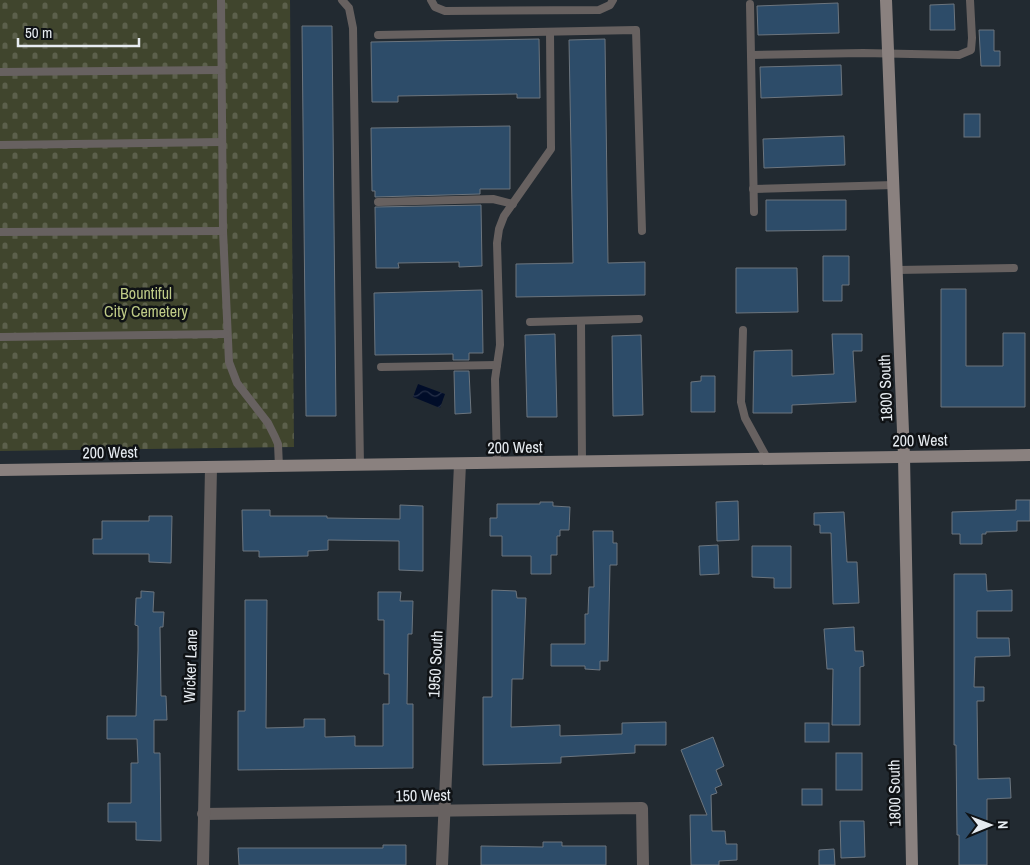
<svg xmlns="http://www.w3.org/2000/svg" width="1030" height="865" font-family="'Archivo Narrow',sans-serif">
  <defs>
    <pattern id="cemetery-stones" width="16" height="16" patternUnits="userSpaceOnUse" patternTransform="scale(1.25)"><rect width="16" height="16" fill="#40452d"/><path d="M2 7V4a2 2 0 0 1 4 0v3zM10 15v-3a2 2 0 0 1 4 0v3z" fill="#5c604c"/></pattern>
    <pattern id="water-waves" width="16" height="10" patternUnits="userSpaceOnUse" patternTransform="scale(1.25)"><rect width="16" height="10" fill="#010d29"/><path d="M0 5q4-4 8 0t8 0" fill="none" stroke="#263048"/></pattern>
  </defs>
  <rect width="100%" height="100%" fill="#222a31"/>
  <polygon fill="url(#cemetery-stones)" points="0,0 290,0 294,447 0,451"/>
  <polygon fill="url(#water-waves)" points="418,384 445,394 440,408 413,397"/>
  <g fill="#2d4c69" stroke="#6c757e">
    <polygon points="838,3 839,33 758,35 757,6"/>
    <polygon points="954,4 955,30 930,30 930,5"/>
    <polygon points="302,26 332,26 336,416 306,416"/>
    <polygon points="979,30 994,30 994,51 1000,51 1000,66 981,66"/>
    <polygon points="539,39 540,98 517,98 517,94 398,96 398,102 372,102 371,42"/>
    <polygon points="605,39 608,263 645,262 645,295 516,297 516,264 573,263 569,40"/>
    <polygon points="841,65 842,95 761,98 760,67"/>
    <rect x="964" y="114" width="16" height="23"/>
    <polygon points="510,126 510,189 480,189 480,194 375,197 375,191 372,191 371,128"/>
    <polygon points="844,136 845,165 764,168 763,139"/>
    <polygon points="766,200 846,200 846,230 766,231"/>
    <polygon points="481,205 482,266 459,267 459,262 398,263 399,268 376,268 375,207"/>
    <polygon points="823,256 849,256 849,285 842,285 842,301 823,301"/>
    <polygon points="736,268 797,268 798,312 736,313"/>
    <polygon points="941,289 966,289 966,366 1003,366 1003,333 1025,333 1025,407 941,407"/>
    <polygon points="482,290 483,353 469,353 469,360 453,360 453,354 375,355 374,293"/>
    <polygon points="555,334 557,417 527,417 525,335"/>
    <polygon points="832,334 862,334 862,351 853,351 856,402 792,405 792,413 753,413 754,351 792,350 792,376 834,374"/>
    <polygon points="641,335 643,415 613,416 612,336"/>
    <polygon points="454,371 469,371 471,413 455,414"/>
    <polygon points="701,376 715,376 715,412 691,412 691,382 701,381"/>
    <polygon points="1016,500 1030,500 1030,521 1017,521 1017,531 986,532 986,534 982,534 982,544 960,544 960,534 952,534 952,512 1016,510"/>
    <polygon points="738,501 739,540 717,541 716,502"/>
    <polygon points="540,502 553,502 553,506 570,507 569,530 560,530 560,536 557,536 557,555 551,555 551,574 531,574 531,556 502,556 502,536 490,536 490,518 497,518 497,504 540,504"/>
    <polygon points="400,505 423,506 423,571 399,570 399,541 328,540 328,550 308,551 308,556 259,557 259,551 243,551 242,510 270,510 270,516 327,516 327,518 400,519"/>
    <polygon points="844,512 847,562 857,562 859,603 833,604 831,533 820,533 820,525 814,525 814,513"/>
    <polygon points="149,516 172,516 171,563 149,562 149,554 93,554 93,539 102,539 102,521 149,521"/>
    <polygon points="593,531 613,531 613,543 617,543 617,565 610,565 608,661 600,661 600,670 585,669 585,666 551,666 551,644 585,644 585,614 588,614 589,587 594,587"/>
    <polygon points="718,545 719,574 700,575 699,546"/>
    <polygon points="752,546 791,546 791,588 774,588 774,578 752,577"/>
    <polygon points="954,574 986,574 987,591 1012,590 1012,611 977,611 977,638 1009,638 1010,656 975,657 974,687 984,687 984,701 977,701 978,779 1010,778 1011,798 987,799 987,865 959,865 959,835 957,835 956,745 954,745"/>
    <polygon points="492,590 516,591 517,598 526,598 523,679 512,679 511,727 560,725 560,736 622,734 622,723 666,722 666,745 635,745 635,753 561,757 561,763 483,765 483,697 492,697"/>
    <polygon points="141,591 154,592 153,612 164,612 163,627 160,627 161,696 166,696 167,720 154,720 154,753 160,753 161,841 136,840 136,822 108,822 108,803 131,803 131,763 138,763 137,739 107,739 107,716 136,716 138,650 138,626 135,625 136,598 141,598"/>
    <polygon points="378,592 401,592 400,601 413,601 412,634 408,634 407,704 413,704 413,768 238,770 238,711 245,711 245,600 267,600 266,728 304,727 304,719 325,719 325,737 355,736 355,746 383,746 383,704 389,704 389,674 384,674 384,620 378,620"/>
    <polygon points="854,627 855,651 863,651 864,666 860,667 860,725 832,725 833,669 827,669 824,629"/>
    <rect x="805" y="723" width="24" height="19"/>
    <polygon points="713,737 724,766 716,770 722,785 715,788 717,793 711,795 712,831 725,831 726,844 737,844 737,860 719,861 719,865 691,865 690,815 707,815 681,750"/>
    <rect x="836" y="753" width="26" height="37"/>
    <rect x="802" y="789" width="20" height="16"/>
    <polygon points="840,821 864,821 865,857 841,858"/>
    <polygon points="543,842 562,842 562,846 606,846 606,865 481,865 481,846 543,847"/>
    <polygon points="383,845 406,845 406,865 239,865 238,848 383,848"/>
    <polygon points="834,849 835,865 819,865 819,850"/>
  </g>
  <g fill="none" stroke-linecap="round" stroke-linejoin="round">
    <g stroke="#676160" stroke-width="8">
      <polyline points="221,0 223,231 229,362 237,383 268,423 275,437 278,444 279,467"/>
      <polyline points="342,0 349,8 353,28 360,465"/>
      <polyline points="431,0 435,7 445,11 599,10 610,5 613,0"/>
      <polyline points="750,4 754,212"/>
      <polyline points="378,35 636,30 642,231"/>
      <polyline points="751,55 863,53 959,55 971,50 972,38 970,0"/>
      <polyline points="0,72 221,70"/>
      <polyline points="0,145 222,142"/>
      <polyline points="753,189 894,185"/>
      <polyline points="378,202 493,199 513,204"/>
      <polyline points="0,232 223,231"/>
      <polyline points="897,270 1014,268"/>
      <polyline points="581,321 582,462"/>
      <polyline points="530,322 639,319"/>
      <polyline points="743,330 741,402 745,418 768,460"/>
      <polyline points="0,337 226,334"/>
      <polyline points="381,367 497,365"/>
      <polyline points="497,463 495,379 500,345 497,243 499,229 504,216 551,149 550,32"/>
    </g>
    <g stroke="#676160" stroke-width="12">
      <polyline points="203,814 642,808 643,865"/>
      <polyline points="203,865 211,468"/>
      <polyline points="442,865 460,464"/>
    </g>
    <g stroke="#8a817f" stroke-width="12">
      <polyline points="886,0 904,457 912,865"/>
      <polyline points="0,470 1030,455"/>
    </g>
  </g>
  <g text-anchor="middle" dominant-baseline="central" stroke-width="5" stroke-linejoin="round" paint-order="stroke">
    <g font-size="16" fill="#beca86" stroke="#0f1215">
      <text x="146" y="293">Bountiful<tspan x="146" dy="18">City Cemetery</tspan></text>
    </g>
    <g font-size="16" fill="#e6ebf0" stroke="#0f1215">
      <text transform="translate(885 388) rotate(-92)">1800 South</text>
      <text transform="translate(920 440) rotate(-1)">200 West</text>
      <text transform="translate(515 447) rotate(-1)">200 West</text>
      <text transform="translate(110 452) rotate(-1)">200 West</text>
      <text transform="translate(435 664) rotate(-87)">1950 South</text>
      <text transform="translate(190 666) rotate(-88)">Wicker Lane</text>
      <text transform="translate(894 793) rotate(-91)">1800 South</text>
      <text transform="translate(423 795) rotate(-1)">150 West</text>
    </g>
  </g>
  <g transform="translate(990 825) rotate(89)" stroke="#0f1215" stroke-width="4" paint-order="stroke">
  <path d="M0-4L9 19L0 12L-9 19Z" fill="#e6ebf0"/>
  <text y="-8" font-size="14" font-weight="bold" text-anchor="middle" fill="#e6ebf0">N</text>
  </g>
  <path d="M18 38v8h121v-8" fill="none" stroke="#e6ebf0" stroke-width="2.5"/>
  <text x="25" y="38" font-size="15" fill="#e6ebf0" stroke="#0f1215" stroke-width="4" paint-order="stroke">50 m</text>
</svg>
